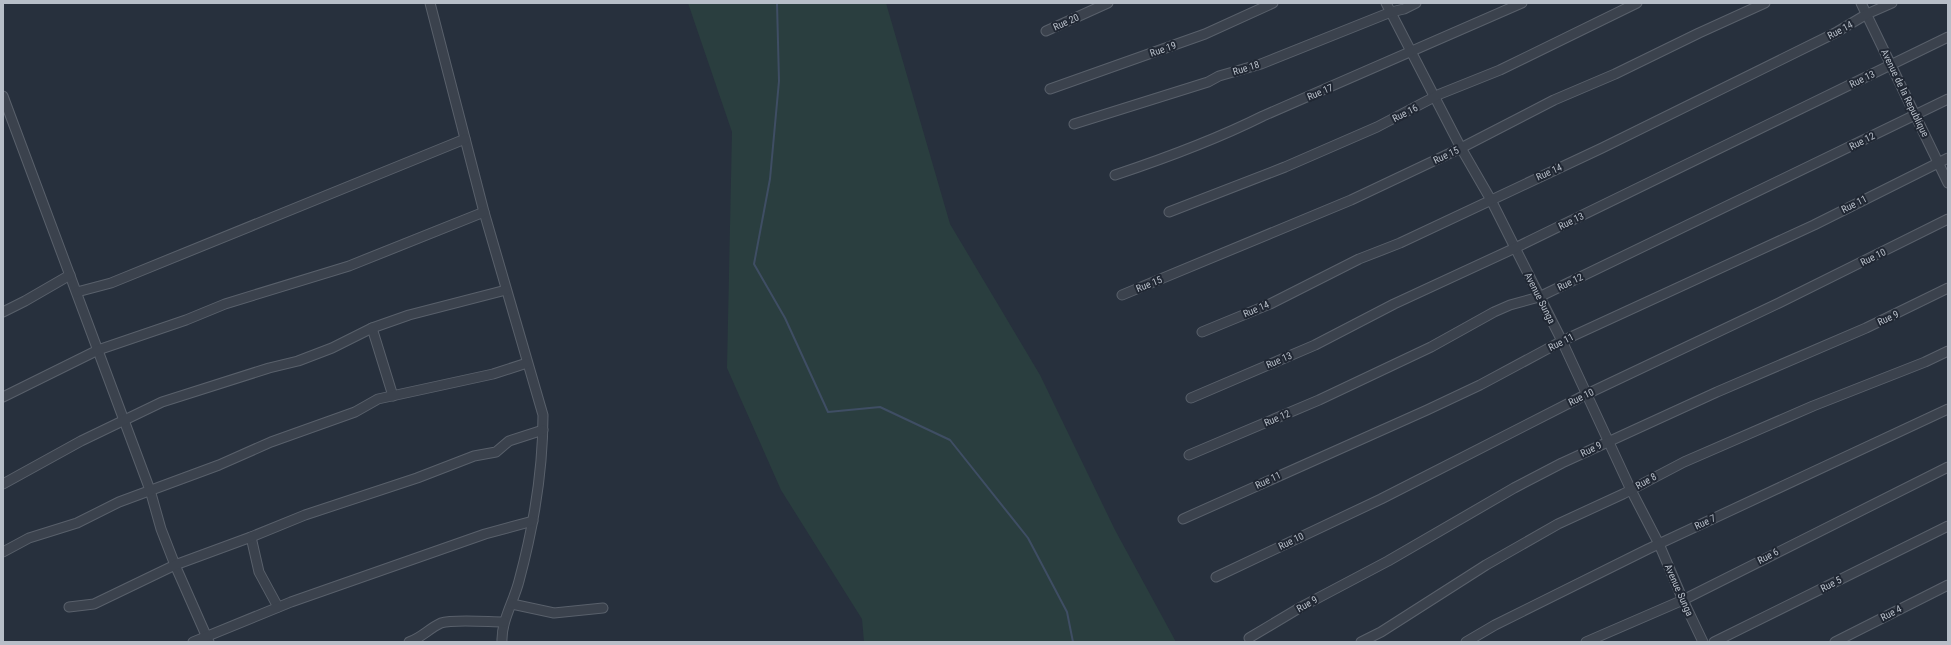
<svg xmlns="http://www.w3.org/2000/svg" width="1951" height="645" font-family="'Roboto Condensed',sans-serif">
  <rect width="100%" height="100%" fill="#27303d"/>
  <polygon fill="#2a3e3f" points="688,3 886,3 950,224 1040,375 1115,530 1176,642 864,642 862,619 781,490 727,368 732,132"/>
  <g fill="none" stroke-linecap="round" stroke-linejoin="round">
    <polyline stroke="#3f4e64" stroke-width="2" points="777,3 779,81 770,179 754,264 785,318 828,412 880,407 950,440 1028,538 1067,612 1073,642"/>
    <defs>
      <g id="minor">
        <path d="M430,3L484,212L543,415C543,468 533,529 519,581C514,601 501,621 502,642"/>
        <polyline points="1386,3 1461,148 1491,200 1562,341 1631,490 1659,544 1683,600 1703,642"/>
        <polyline points="1861,3 1948,183"/>
        <polyline points="1046,31 1108,3"/>
        <polyline points="1050,89 1205,34 1273,3"/>
        <polyline points="3,96 150,490 161,529 175,565 209,642"/>
        <polyline points="1074,124 1208,82 1219,76 1261,64 1391,12 1404,9 1416,3"/>
        <path d="M1115,175C1166,158 1215,140 1263,116L1522,3"/>
        <polyline points="1169,212 1285,167 1377,127 1440,94 1500,70 1637,3"/>
        <polyline points="77,292 111,283 465,139"/>
        <polyline points="1122,295 1351,200 1461,148 1554,100 1615,74 1699,33 1765,3"/>
        <polyline points="3,312 25,301 70,275"/>
        <polyline points="372,328 393,396"/>
        <polyline points="1202,332 1270,304 1359,259 1400,243 1602,148 1835,33 1867,14 1892,3"/>
        <polyline points="3,397 98,350 186,320 225,304 349,266 484,212"/>
        <polyline points="1191,398 1315,345 1394,304 1515,248 1948,37"/>
        <polyline points="1189,455 1319,400 1431,347 1494,312 1510,305 1539,297 1948,99"/>
        <polyline points="3,484 81,441 162,402 269,368 298,361 332,348 372,328 409,315 506,290"/>
        <polyline points="1183,519 1427,410 1480,385 1562,341 1814,225 1948,158"/>
        <polyline points="251,537 259,572 278,607"/>
        <polyline points="3,552 29,538 77,523 119,502 219,465 271,442 355,412 378,399 493,374 527,363"/>
        <polyline points="1216,577 1381,499 1587,394 1779,303 1948,219"/>
        <polyline points="512,604 554,613 603,608"/>
        <polyline points="69,607 94,604 175,565 251,537 305,515 417,478 474,456 496,452 509,441 543,430"/>
        <polyline points="1249,638 1301,607 1388,561 1514,488 1562,463 1717,392 1866,328 1948,288"/>
        <polyline points="193,642 291,602 485,534 533,521"/>
        <path d="M409,642C423,637 428,629 441,623C453,619 489,622 504,622"/>
        <polyline points="1361,642 1381,632 1486,565 1558,524 1623,494 1684,462 1813,406 1925,362 1948,351"/>
        <polyline points="1466,642 1495,625 1648,549 1948,409"/>
        <polyline points="1586,642 1683,600 1948,467"/>
        <polyline points="1714,642 1948,526"/>
        <polyline points="1835,642 1948,585"/>
      </g>
    </defs>
    <use href="#minor" stroke="#59606b" stroke-width="11"/>
    <use href="#minor" stroke="#3b424d" stroke-width="9"/>
  </g>
  <g text-anchor="middle" dominant-baseline="central" stroke-width="4" stroke-linejoin="round" paint-order="stroke">
    <g font-size="10" fill="#b7bec8" stroke="#202733">
      <text transform="translate(1066 22) rotate(-24)">Rue 20</text>
      <text transform="translate(1840 30) rotate(-28)">Rue 14</text>
      <text transform="translate(1163 49) rotate(-19)">Rue 19</text>
      <text transform="translate(1246 68) rotate(-17)">Rue 18</text>
      <text transform="translate(1862 79) rotate(-26)">Rue 13</text>
      <text transform="translate(1320 92) rotate(-23)">Rue 17</text>
      <text transform="translate(1905 93) rotate(64)">Avenue de la Republique</text>
      <text transform="translate(1405 113) rotate(-27)">Rue 16</text>
      <text transform="translate(1862 141) rotate(-27)">Rue 12</text>
      <text transform="translate(1446 155) rotate(-25)">Rue 15</text>
      <text transform="translate(1549 172) rotate(-24)">Rue 14</text>
      <text transform="translate(1854 204) rotate(-27)">Rue 11</text>
      <text transform="translate(1571 221) rotate(-26)">Rue 13</text>
      <text transform="translate(1873 257) rotate(-26)">Rue 10</text>
      <text transform="translate(1570 282) rotate(-26)">Rue 12</text>
      <text transform="translate(1149 284) rotate(-22)">Rue 15</text>
      <text transform="translate(1540 298) rotate(63)">Avenue Sunga</text>
      <text transform="translate(1256 309) rotate(-23)">Rue 14</text>
      <text transform="translate(1888 318) rotate(-25)">Rue 9</text>
      <text transform="translate(1561 342) rotate(-27)">Rue 11</text>
      <text transform="translate(1279 360) rotate(-23)">Rue 13</text>
      <text transform="translate(1581 397) rotate(-26)">Rue 10</text>
      <text transform="translate(1277 418) rotate(-23)">Rue 12</text>
      <text transform="translate(1591 449) rotate(-26)">Rue 9</text>
      <text transform="translate(1268 480) rotate(-25)">Rue 11</text>
      <text transform="translate(1646 481) rotate(-29)">Rue 8</text>
      <text transform="translate(1705 522) rotate(-25)">Rue 7</text>
      <text transform="translate(1291 541) rotate(-26)">Rue 10</text>
      <text transform="translate(1768 556) rotate(-27)">Rue 6</text>
      <text transform="translate(1831 584) rotate(-27)">Rue 5</text>
      <text transform="translate(1679 590) rotate(66)">Avenue Sunga</text>
      <text transform="translate(1307 604) rotate(-29)">Rue 9</text>
      <text transform="translate(1891 613) rotate(-27)">Rue 4</text>
    </g>
  </g>
  <rect width="1951" height="645" fill="none" stroke="#b7bec8" stroke-width="8"/>
</svg>
